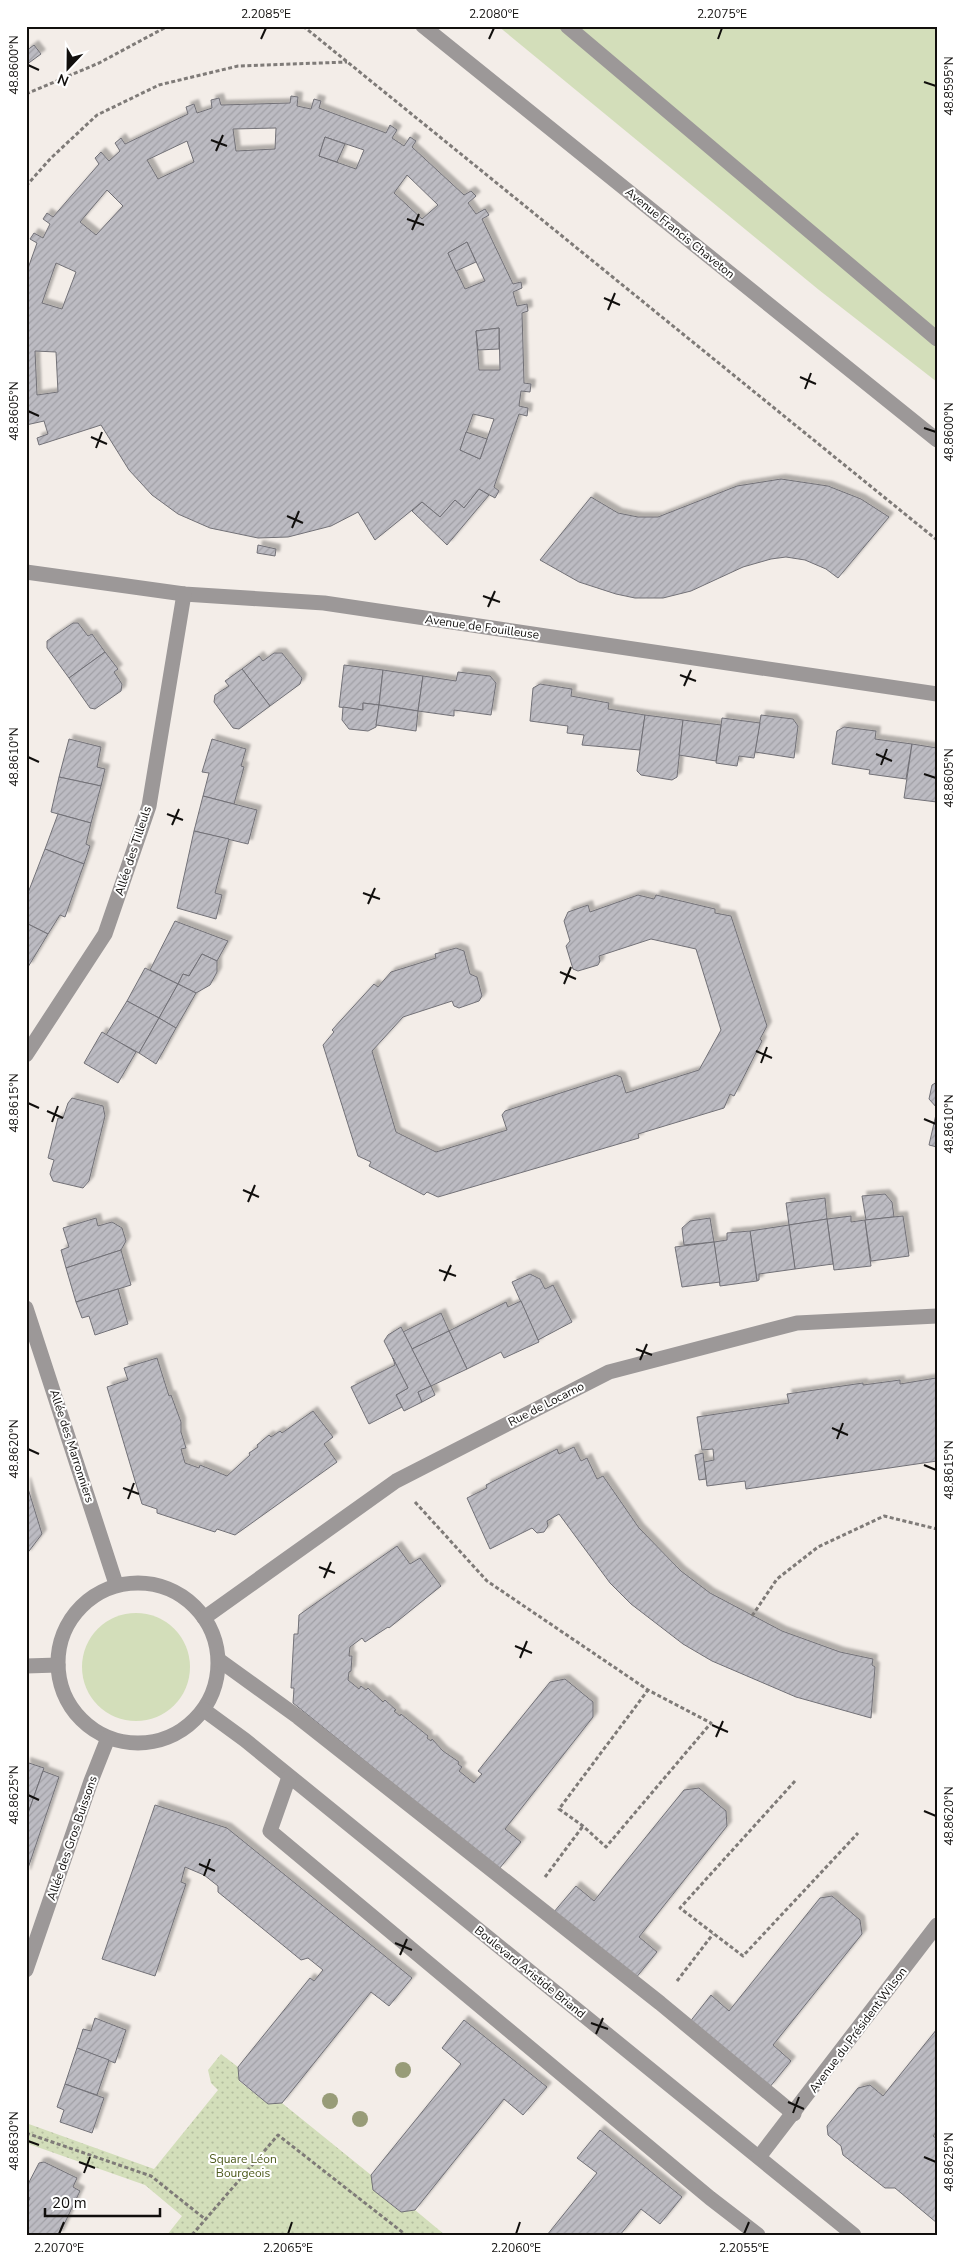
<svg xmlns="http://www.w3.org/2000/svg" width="963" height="2261" font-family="'Nunito Sans',sans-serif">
  <defs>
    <pattern id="park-dots" width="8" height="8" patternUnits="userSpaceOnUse" patternTransform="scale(1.25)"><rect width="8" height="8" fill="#d3deba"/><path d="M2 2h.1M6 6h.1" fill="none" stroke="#b4bd9f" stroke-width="1.8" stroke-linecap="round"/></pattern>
    <pattern id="building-hatch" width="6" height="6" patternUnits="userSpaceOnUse" patternTransform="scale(1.25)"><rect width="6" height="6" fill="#bcbbc2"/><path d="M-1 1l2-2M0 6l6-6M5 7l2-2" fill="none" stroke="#a1a0a6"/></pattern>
    <filter id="shadow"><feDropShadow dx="4.5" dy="-4.5" stdDeviation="1" flood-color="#0004"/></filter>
  </defs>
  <rect width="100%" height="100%" fill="#f3ede8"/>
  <g fill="#d3deba">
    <polygon points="498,26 937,26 937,382 819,290"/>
    <circle cx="136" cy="1667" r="54"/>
  </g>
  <polygon fill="url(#park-dots)" points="221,2054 238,2067 239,2081 268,2104 282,2103 371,2175 373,2190 401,2212 415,2210 445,2235 167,2235 182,2216 145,2185 26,2143 26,2123 154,2169 218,2090 211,2083 208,2070"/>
  <g fill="url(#building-hatch)" stroke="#727177" fill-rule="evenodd" filter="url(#shadow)">
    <polygon points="34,45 41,54 26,65 26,51"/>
    <path d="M291,96L298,97L297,106L311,109L314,99L321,101L319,108L386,133L390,125L397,130L392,138L404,146L410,137L416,141L412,147L464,195L471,191L476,196L468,203L476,214L485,209L489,215L482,219L513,284L521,282L522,288L513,292L517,306L527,304L528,311L522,313L524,383L531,384L530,392L521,391L519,406L528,408L527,416L519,414L494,487L499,491L495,498L479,489L464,508L455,500L440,517L422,502L375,540L358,512L331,526L288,537L258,538L210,528L178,514L152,495L129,470L101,425L39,445L37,438L48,434L44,421L26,425V274L37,243L30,239L34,233L43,238L50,224L43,219L47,213L53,217L99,164L95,158L101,152L109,161L120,151L115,143L121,138L125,144L188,114L186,107L194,104L197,113L212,108L211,100L219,98L221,105L290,103ZM276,128L275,149L236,151L233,129ZM325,137L364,150L356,169L319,156ZM187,141L194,162L158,179L147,160ZM407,175L438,205L422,219L394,193ZM107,190L123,206L96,235L80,222ZM467,242L485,281L465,289L448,253ZM56,263L76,272L62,309L42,303ZM499,328L500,370H479L476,331ZM35,351L56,352L58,392L37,395ZM473,414L494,419L480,459L460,450Z"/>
    <polygon points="325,137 345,144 337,162 319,156"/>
    <polygon points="467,242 476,262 456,271 448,253"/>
    <polygon points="499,328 499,349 478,350 476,331"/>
    <polygon points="466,432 487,439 480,459 460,450"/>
    <polygon points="781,479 828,486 861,499 889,517 838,578 826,569 805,560 786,557 771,559 743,567 691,591 663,598 635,598 616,594 579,582 540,560 591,497 618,513 638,517 658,517 737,486"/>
    <polygon points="479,489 489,495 447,545 412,511 422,502 440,517 455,500 464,508"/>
    <polygon points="258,545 276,549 275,556 257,553"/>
    <polygon points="73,623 78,623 88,636 92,634 105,652 69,678 47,648 47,641"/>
    <polygon points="105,652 118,669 114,672 122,684 121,691 95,709 90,708 69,678"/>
    <polygon points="274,653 282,653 302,678 300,684 270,706 242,669 259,656 263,661"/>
    <polygon points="344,665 383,670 379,705 363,703 363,710 339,707"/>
    <polygon points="242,669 270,706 239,729 233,728 214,702 215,695 229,686 225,681"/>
    <polygon points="383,670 423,676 418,711 379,705"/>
    <polygon points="458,672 490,676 496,683 491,715 454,710 454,716 418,711 423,676 456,681"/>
    <polygon points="540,684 572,689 571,696 609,703 608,709 645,715 640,750 582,745 584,735 567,733 568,726 530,721 533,688"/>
    <polygon points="363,703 379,705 376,727 368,731 349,729 342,720 343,707 363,710"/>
    <polygon points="379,705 418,711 416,731 376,725"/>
    <polygon points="645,715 683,720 677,777 672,780 641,775 637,771"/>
    <polygon points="761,715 793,719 798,726 794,758 755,752"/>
    <polygon points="722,718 760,723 754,758 739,756 737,766 716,763"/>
    <polygon points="683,720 721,725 716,761 679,755"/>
    <polygon points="844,727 876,731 875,739 912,744 906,779 869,774 870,770 832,764 837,731"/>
    <polygon points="69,739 101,747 97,767 105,769 101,786 59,777"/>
    <polygon points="212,739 246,749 241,766 244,767 234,804 203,796 209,773 202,772"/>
    <polygon points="912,744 937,748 937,802 904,798"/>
    <polygon points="59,777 101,786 91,823 51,812"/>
    <polygon points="203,796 257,810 248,844 194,831"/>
    <polygon points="58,814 91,823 86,844 90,846 84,864 45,849"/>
    <polygon points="194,831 229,839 215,893 222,895 216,919 177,908"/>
    <polygon points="45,849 84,864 65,917 60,915 48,934 26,923 26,898"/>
    <polygon points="638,895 654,899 656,895 715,909 715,913 731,916 767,1026 760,1039 762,1041 734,1096 730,1094 724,1108 638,1134 639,1138 438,1197 427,1192 424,1195 369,1166 371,1162 358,1156 323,1045 334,1032 332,1030 374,984 378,987 391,972 436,958 435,954 456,948 464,951 470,974 477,977 482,996 479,1001 459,1008 454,1006 452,1001 403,1017 372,1051 396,1132 436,1152 507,1130 502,1115 505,1111 616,1075 621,1077 626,1093 699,1070 721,1030 696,949 651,939 599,956 600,961 598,965 578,971 573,969 566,946 570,941 564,921 568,912 588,905 590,912"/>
    <polygon points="175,921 228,941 217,961 202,954 189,976 183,974 178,984 150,970"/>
    <polygon points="26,923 48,934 28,967 26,966"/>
    <polygon points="202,954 217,961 217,972 210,985 196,993 178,984 183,974 189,976"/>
    <polygon points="145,968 178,984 159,1018 127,1001"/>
    <polygon points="178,984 196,993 176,1028 159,1018"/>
    <polygon points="127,1001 159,1018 139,1053 106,1035"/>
    <polygon points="159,1018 176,1028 156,1064 139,1053"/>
    <polygon points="102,1032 136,1052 118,1083 84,1063"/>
    <polygon points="937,1082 937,1108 929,1099 932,1085"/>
    <polygon points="72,1098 103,1106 105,1116 89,1181 83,1188 53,1181 50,1174 54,1160 48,1158 58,1118 63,1118 68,1103"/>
    <polygon points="937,1110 937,1147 929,1145"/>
    <polygon points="885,1194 892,1202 894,1217 866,1220 862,1196"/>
    <polygon points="825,1198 827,1219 789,1225 786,1203"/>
    <polygon points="851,1216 851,1222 865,1220 871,1266 834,1270 827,1219"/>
    <polygon points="903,1216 909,1256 871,1261 865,1220"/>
    <polygon points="96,1218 98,1226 112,1222 122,1228 126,1241 121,1250 66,1268 61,1250 69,1247 63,1228"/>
    <polygon points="710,1218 714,1242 684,1245 682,1228 690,1221"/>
    <polygon points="827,1219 833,1264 795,1269 789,1225"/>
    <polygon points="789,1225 795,1269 759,1274 759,1280 757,1281 750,1231"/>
    <polygon points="750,1231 757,1281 720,1286 714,1242 727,1240 727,1233"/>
    <polygon points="714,1242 720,1282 682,1287 675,1247"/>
    <polygon points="121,1250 131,1285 76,1302 66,1268"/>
    <polygon points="530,1274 540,1279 545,1289 553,1285 572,1322 538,1340 512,1282"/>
    <polygon points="118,1289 128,1324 95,1335 89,1316 82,1318 76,1302"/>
    <polygon points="521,1301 539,1342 504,1358 501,1352 467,1369 449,1331 506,1302 508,1307"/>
    <polygon points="441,1313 449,1331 412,1349 403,1332"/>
    <polygon points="401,1327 431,1386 418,1392 422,1402 404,1411 396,1395 408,1388 384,1341 388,1335"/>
    <polygon points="449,1331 467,1369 431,1386 412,1349"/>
    <polygon points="157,1358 169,1396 171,1395 181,1422 181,1432 186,1448 181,1449 185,1463 199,1468 200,1465 227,1476 250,1455 249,1453 258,1447 257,1445 269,1435 271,1437 280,1431 282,1433 313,1411 333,1437 324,1444 337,1462 235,1535 217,1529 215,1532 157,1513 157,1509 142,1504 107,1387 128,1380 124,1368"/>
    <polygon points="393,1358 408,1388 396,1395 402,1407 369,1424 351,1387 395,1365"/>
    <polygon points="936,1378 937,1461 746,1489 745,1481 707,1486 704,1462 714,1460 713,1449 702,1450 697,1417 789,1403 787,1394 863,1383 863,1385 900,1380 900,1384"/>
    <polygon points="431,1386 435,1395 422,1402 418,1392"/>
    <polygon points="574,1447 581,1461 587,1458 597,1479 603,1476 639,1528 681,1571 710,1593 782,1631 840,1652 873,1659 872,1665 875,1667 871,1718 796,1697 712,1661 683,1644 631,1604 610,1583 559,1514 547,1521 548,1526 544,1532 537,1533 532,1528 490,1549 467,1498 487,1488 486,1485 557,1449 559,1454"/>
    <polygon points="703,1453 706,1479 699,1480 695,1455"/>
    <polygon points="26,1482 42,1534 26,1555"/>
    <polygon points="397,1546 410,1564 420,1558 441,1586 389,1628 388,1627 365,1642 362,1638 350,1647 349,1656 352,1656 351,1671 349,1672 348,1680 359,1689 361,1686 366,1690 368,1688 383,1702 385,1700 396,1710 394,1711 400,1716 401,1714 428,1736 427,1738 431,1741 432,1739 443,1751 459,1762 458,1764 462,1767 459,1771 474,1783 482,1774 478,1771 550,1682 565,1679 593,1702 593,1717 505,1829 521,1842 499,1869 293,1703 294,1688 291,1688 294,1634 298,1634 299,1615"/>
    <polygon points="26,1762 44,1768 26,1819"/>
    <polygon points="43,1771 59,1777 26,1874 26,1819"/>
    <polygon points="699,1788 726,1811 727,1826 639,1937 657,1952 635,1979 553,1913 576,1886 594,1901 684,1790"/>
    <polygon points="155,1805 227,1828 412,1978 389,2006 371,1992 282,2103 268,2104 239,2080 238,2067 310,1978 314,1981 323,1970 308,1958 301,1960 218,1892 218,1886 204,1875 185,1867 181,1882 186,1884 155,1976 102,1959"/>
    <polygon points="832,1896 860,1920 862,1934 773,2045 791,2061 769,2088 689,2023 711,1995 729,2011 820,1898"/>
    <polygon points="95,2018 126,2030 115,2063 77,2048 83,2029 91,2031"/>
    <polygon points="464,2020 547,2087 523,2115 504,2099 415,2210 401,2212 373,2190 371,2175 461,2064 442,2048"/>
    <polygon points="937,2029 937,2131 933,2136 937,2139 937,2223 895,2188 885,2188 843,2155 841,2146 828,2135 827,2126 858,2088 870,2085 883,2096"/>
    <polygon points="77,2048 109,2060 97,2095 65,2084"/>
    <polygon points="65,2084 104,2098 92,2133 60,2122 64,2110 57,2107"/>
    <polygon points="600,2130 682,2197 660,2224 641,2209 620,2235 547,2235 597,2173 577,2158"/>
    <polygon points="44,2162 77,2178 73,2187 80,2191 59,2235 26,2235 26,2206 30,2198 26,2196 26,2188 39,2163"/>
  </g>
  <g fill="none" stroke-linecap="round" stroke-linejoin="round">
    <g stroke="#7f7b78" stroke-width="3" stroke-dasharray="4 2.5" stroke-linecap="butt">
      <polyline points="303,26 937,540"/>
      <polyline points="26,94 99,63 168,26"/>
      <polyline points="26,186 51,158 97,115 159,85 238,66 347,62"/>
      <polyline points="415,1502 487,1581 648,1690 711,1723 606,1847 583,1826 559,1809 648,1690"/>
      <polyline points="752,1616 777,1579 818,1547 884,1516 937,1529"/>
      <polyline points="795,1781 680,1908 743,1956 858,1833"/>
      <polyline points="545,1877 583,1826"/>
      <polyline points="677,1981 713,1934"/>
      <polyline points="26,2133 151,2176 205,2219"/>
      <polyline points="192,2235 278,2135 406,2235"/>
    </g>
    <g stroke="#9c9898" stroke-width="15">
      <polyline points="423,26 937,440"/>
      <polyline points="567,26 937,339"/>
      <polyline points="26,572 184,594 324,603 937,694"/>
      <polyline points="26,1055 105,934 149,806 184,594"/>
      <polyline points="26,1308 116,1584"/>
      <circle cx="138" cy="1663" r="80"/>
      <polyline points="204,1618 396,1481 609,1372 797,1323 937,1316"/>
      <polyline points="219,1660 298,1717 660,2003 794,2114"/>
      <polyline points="26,1666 58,1665"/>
      <polyline points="204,1710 245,1740 854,2235"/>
      <polyline points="289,1777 270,1831 710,2198 758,2235"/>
      <polyline points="26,1970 91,1781 108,1738"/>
      <polyline points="759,2157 937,1925"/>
    </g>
  </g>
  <g fill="#989c78">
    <circle cx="403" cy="2070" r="8"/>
    <circle cx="330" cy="2101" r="8"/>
    <circle cx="360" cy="2119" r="8"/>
  </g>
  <path fill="none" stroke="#110f0d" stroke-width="2" d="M261,39L266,28M489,39L494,28M718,39L722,28M28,65L39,70M924,82L936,86M211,140L227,146M216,151L223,135M407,219L424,225M412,230L419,214M604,298L620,305M608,310L615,293M800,377L816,384M805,389L811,373M28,411L39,416M924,428L936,432M91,437L107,444M96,448L102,432M287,516L303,523M292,528L299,511M483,596L500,602M488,607L495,591M680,675L696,681M684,686L691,670M876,754L892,761M28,757L39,762M881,765L887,749M924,774L936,778M167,814L183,820M172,825L179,809M363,893L380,899M368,904L375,888M560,972L576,979M564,984L571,967M756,1051L772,1058M761,1063L767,1047M28,1103L39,1108M47,1111L63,1118M924,1119L936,1124M52,1122L58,1106M243,1190L259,1197M248,1202L255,1185M439,1270L456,1276M444,1281L451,1265M636,1349L652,1355M640,1360L647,1344M832,1428L848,1435M837,1439L843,1423M28,1449L39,1454M924,1465L936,1470M123,1488L139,1494M128,1499L134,1483M319,1567L335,1573M324,1578L331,1562M515,1646L532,1653M520,1658L527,1641M712,1725L728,1732M716,1737L723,1721M28,1795L39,1800M924,1811L936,1816M199,1864L215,1871M204,1876L210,1859M395,1943L412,1950M400,1955L407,1939M591,2023L608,2029M596,2034L603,2018M788,2102L804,2109M793,2113L799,2097M28,2141L39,2145M924,2157L936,2162M79,2162L95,2168M84,2173L90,2157M59,2234L64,2222M288,2234L292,2222M516,2234L520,2222M744,2234L749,2222"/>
  <g text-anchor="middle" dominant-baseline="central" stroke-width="4" stroke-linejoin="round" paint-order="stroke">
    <g font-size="12" fill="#110f0d" stroke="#fff">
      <text transform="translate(680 233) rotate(39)">Avenue Francis Chaveton</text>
      <text transform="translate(482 627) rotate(8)">Avenue de Fouilleuse</text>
      <text transform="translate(133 851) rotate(-72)">Allée des Tilleuls</text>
      <text transform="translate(546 1404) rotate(-27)">Rue de Locarno</text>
      <text transform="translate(72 1446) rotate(72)">Allée des Marronniers</text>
      <text transform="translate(72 1838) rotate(-71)">Allée des Gros Buissons</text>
      <text transform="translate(530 1972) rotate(39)">Boulevard Aristide Briand</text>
      <text transform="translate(858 2030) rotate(-53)">Avenue du Président Wilson</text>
    </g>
    <g font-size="12" fill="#4d5a1c" stroke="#fff">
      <text x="243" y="2159">Square Léon<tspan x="243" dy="14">Bourgeois</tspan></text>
    </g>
  </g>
  <rect width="963" height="2261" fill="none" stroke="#ffffff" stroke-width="55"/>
  <g transform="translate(68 68) rotate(202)" stroke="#ffffff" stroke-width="4" paint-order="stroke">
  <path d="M0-4L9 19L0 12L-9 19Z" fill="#110f0d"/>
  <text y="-8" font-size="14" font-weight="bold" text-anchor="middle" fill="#110f0d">N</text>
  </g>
  <path d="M45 2208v8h115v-8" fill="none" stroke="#110f0d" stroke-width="2.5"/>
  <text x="52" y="2208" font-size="15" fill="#110f0d" stroke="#ffffff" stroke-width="4" paint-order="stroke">20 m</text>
  <rect x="28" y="28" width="908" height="2206" fill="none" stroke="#110f0d" stroke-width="2"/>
  <g font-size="12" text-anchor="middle" fill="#110f0d">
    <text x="266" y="18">2.2085°E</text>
    <text x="494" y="18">2.2080°E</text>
    <text x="722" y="18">2.2075°E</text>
    <text transform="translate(14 65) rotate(-90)" y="4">48.8600°N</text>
    <text transform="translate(949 86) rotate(-90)" y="4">48.8595°N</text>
    <text transform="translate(14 411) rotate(-90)" y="4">48.8605°N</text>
    <text transform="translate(949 432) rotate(-90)" y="4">48.8600°N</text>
    <text transform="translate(14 757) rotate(-90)" y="4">48.8610°N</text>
    <text transform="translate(949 778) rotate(-90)" y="4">48.8605°N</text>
    <text transform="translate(14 1103) rotate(-90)" y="4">48.8615°N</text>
    <text transform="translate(949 1124) rotate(-90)" y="4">48.8610°N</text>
    <text transform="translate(14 1449) rotate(-90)" y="4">48.8620°N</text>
    <text transform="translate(949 1470) rotate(-90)" y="4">48.8615°N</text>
    <text transform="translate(14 1795) rotate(-90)" y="4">48.8625°N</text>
    <text transform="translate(949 1816) rotate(-90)" y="4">48.8620°N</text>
    <text transform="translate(14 2141) rotate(-90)" y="4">48.8630°N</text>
    <text transform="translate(949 2162) rotate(-90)" y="4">48.8625°N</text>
    <text x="59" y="2252">2.2070°E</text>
    <text x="288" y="2252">2.2065°E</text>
    <text x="516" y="2252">2.2060°E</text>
    <text x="744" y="2252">2.2055°E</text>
  </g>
</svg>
